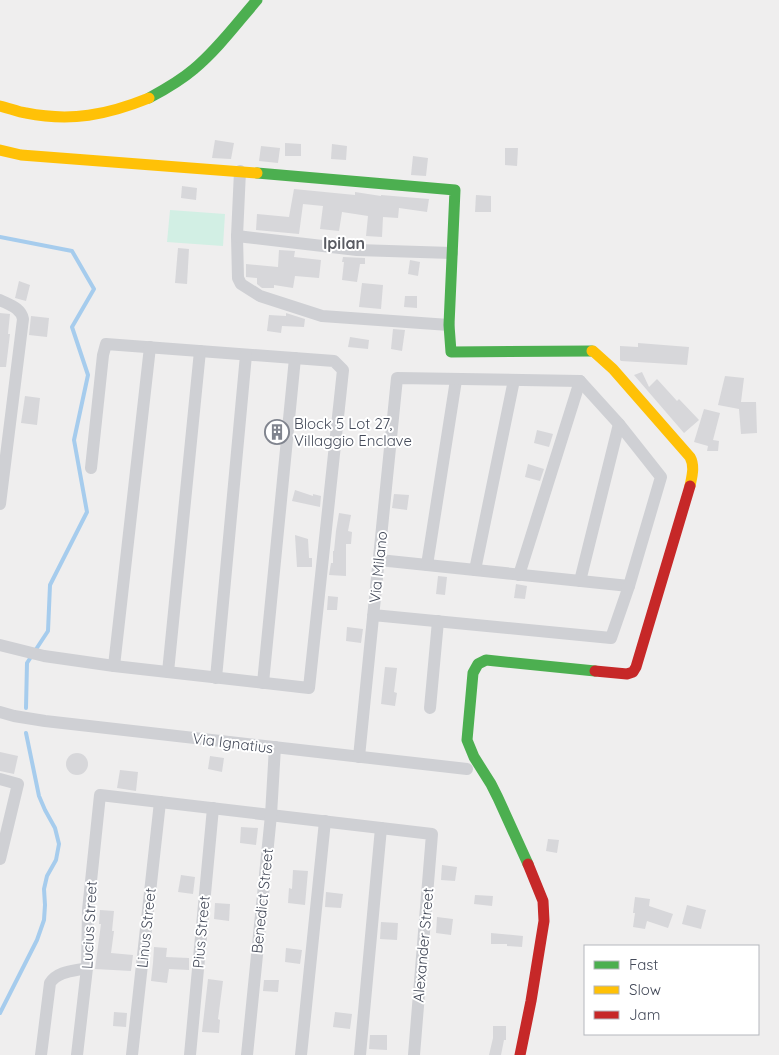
<svg xmlns="http://www.w3.org/2000/svg" width="779" height="1055" font-family="Quicksand,sans-serif">
  <rect width="100%" height="100%" fill="#efeeee"/>
  <polygon fill="#d2efe4" points="170,210 225,214 223,246 167,242"/>
  <g fill="none" stroke-linecap="round" stroke-linejoin="round">
    <g stroke="#a6cced" stroke-width="4">
      <polyline points="0,237 72,251 94,289 72,327 88,375 74,440 87,512 50,585 48,631 27,663 26,708"/>
      <polyline points="0,1013 37,940 44,920 45,905 44,889 47,876 56,860 59,844 55,828 45,810 39,796 26,733"/>
    </g>
  </g>
  <g fill="#d7d7da">
    <polygon points="215,140 234,143 231,159 212,158"/>
    <polygon points="285,143 301,144 301,156 285,156"/>
    <polygon points="332,144 347,146 346,160 331,159"/>
    <polygon points="261,146 280,148 278,163 259,161"/>
    <polygon points="505,148 518,148 517,166 505,165"/>
    <polygon points="413,156 428,158 426,176 411,175"/>
    <polygon points="182,186 197,188 196,200 181,198"/>
    <polygon points="294,189 355,195 355,192 381,196 381,195 429,199 427,212 399,208 398,218 383,217 382,237 366,236 368,216 342,212 339,231 320,229 323,206 303,204 299,234 256,230 257,214 289,217"/>
    <polygon points="476,195 491,196 491,212 475,212"/>
    <polygon points="178,248 189,249 187,284 175,283"/>
    <polygon points="279,250 295,251 294,257 321,260 319,278 295,276 293,288 274,285 274,288 262,288 257,284 257,278 246,277 246,264 278,267"/>
    <polygon points="343,257 365,258 365,264 360,264 357,282 342,280 344,262 342,262"/>
    <polygon points="410,260 420,262 418,276 408,274"/>
    <polygon points="19,281 30,285 26,301 15,298"/>
    <polygon points="362,283 383,285 381,309 359,307"/>
    <polygon points="405,296 417,296 417,308 404,307"/>
    <polygon points="0,313 10,314 8,334 10,334 6,367 0,367"/>
    <polygon points="286,313 305,319 304,327 282,326 281,333 267,331 269,315 286,316"/>
    <polygon points="31,316 49,318 47,337 29,335"/>
    <polygon points="393,329 405,330 402,351 391,349"/>
    <polygon points="350,337 369,340 368,349 348,347"/>
    <polygon points="638,343 689,347 687,365 621,361 620,360 620,346 638,347"/>
    <polygon points="642,372 649,387 657,379 677,401 679,399 699,420 684,433 634,375"/>
    <polygon points="725,376 744,378 741,402 756,402 757,433 741,434 739,409 718,405"/>
    <polygon points="25,396 40,398 37,425 21,423"/>
    <polygon points="704,409 720,413 713,440 719,441 718,451 707,451 708,446 694,442"/>
    <polygon points="269,425 280,425 279,439 269,438"/>
    <polygon points="537,430 553,434 549,447 534,443"/>
    <polygon points="528,464 544,469 540,481 525,477"/>
    <polygon points="295,490 313,496 313,494 321,496 320,507 292,501"/>
    <polygon points="394,494 409,495 407,510 392,508"/>
    <polygon points="339,513 351,515 348,531 352,532 351,544 346,544 346,576 329,575 331,563 333,563 333,551 334,551 336,531"/>
    <polygon points="295,535 308,539 309,558 312,558 312,567 297,567"/>
    <polygon points="438,576 447,577 445,595 436,594"/>
    <polygon points="516,584 527,586 525,599 514,598"/>
    <polygon points="328,596 338,597 337,610 327,610"/>
    <polygon points="347,627 363,629 361,643 346,641"/>
    <polygon points="385,667 397,668 394,692 397,693 395,706 381,704"/>
    <polygon points="0,752 18,756 14,774 0,771"/>
    <circle cx="77" cy="764" r="11"/>
    <polygon points="210,756 224,758 222,772 208,769"/>
    <polygon points="120,770 138,772 136,791 117,788"/>
    <polygon points="241,827 258,828 256,845 240,843"/>
    <polygon points="548,839 559,840 557,853 546,851"/>
    <polygon points="442,865 457,867 455,881 441,880"/>
    <polygon points="293,870 308,871 305,905 288,903 289,888 292,889"/>
    <polygon points="181,875 195,877 193,894 178,892"/>
    <polygon points="326,892 343,894 341,908 325,907"/>
    <polygon points="475,895 493,896 492,906 474,904"/>
    <polygon points="635,897 650,899 649,906 673,914 668,928 647,921 645,929 633,927 635,913 633,913"/>
    <polygon points="215,903 230,904 229,921 214,919"/>
    <polygon points="687,905 706,910 701,929 682,924"/>
    <polygon points="100,910 114,911 112,931 114,931 111,953 133,955 131,971 95,969 101,924 99,924"/>
    <polygon points="437,917 453,919 451,935 436,933"/>
    <polygon points="381,922 398,923 397,940 380,939"/>
    <polygon points="491,933 523,936 522,947 507,946 507,944 491,944"/>
    <polygon points="154,947 167,948 166,957 189,958 189,970 169,969 167,983 151,981 153,963"/>
    <polygon points="286,948 302,950 300,964 285,962"/>
    <polygon points="208,979 223,981 218,1019 220,1020 219,1033 202,1032"/>
    <polygon points="264,980 279,980 278,992 263,991"/>
    <polygon points="114,1012 127,1013 126,1027 113,1026"/>
    <polygon points="335,1012 352,1014 350,1029 333,1027"/>
    <polygon points="493,1026 506,1026 506,1040 504,1040 501,1055 489,1055 493,1038"/>
    <polygon points="370,1035 387,1035 387,1050 369,1049"/>
  </g>
  <g fill="none" stroke-linecap="round" stroke-linejoin="round">
    <g stroke="#cfd0d4" stroke-width="12">
      <polyline points="240,171 237,236 238,278 241,284 260,296 322,316 449,325"/>
      <polyline points="237,236 357,250 452,253"/>
      <path d="M0,300C10,305 21,308 23,319L0,504"/>
      <polyline points="379,560 629,586"/>
      <polyline points="427,565 456,380"/>
      <polyline points="475,570 514,380"/>
      <polyline points="519,575 580,381"/>
      <polyline points="580,581 619,424"/>
      <polyline points="0,645 44,656 114,666 309,688 343,370 334,361 106,344 103,355 91,468"/>
      <polyline points="114,666 150,347"/>
      <polyline points="168,672 200,351"/>
      <polyline points="216,678 246,355"/>
      <polyline points="263,683 295,358"/>
      <polyline points="430,708 438,621"/>
      <polyline points="0,712 14,716 45,721 467,769"/>
      <polyline points="359,757 397,378 580,381 619,424 661,477 629,586 611,638 373,615"/>
      <polyline points="0,779 18,784 0,859"/>
      <path d="M41,1055L50,983C58,971 74,971 87,968"/>
      <polyline points="77,1055 87,968 88,910 100,795 432,834 414,1055"/>
      <polyline points="132,1055 160,802"/>
      <polyline points="190,1055 213,808"/>
      <polyline points="247,1055 271,815 275,747"/>
      <polyline points="301,1055 325,821"/>
      <polyline points="360,1055 381,828"/>
    </g>
    <g stroke="#4caf50" stroke-width="11">
      <path d="M149,98C164,90 180,81 194,69C218,49 237,23 257,0"/>
      <polyline points="257,173 455,190 449,325 451,352 592,351"/>
      <polyline points="528,864 498,798 491,784 474,757 467,740 473,673 478,664 486,660 595,671"/>
    </g>
    <g stroke="#ffc107" stroke-width="11">
      <path d="M0,106C9,108 18,112 26,113C71,122 107,115 149,98"/>
      <polyline points="0,150 21,155 257,173"/>
      <path d="M592,351H593L613,369L690,457C695,466 692,476 690,486"/>
    </g>
    <g stroke="#c62828" stroke-width="11">
      <polyline points="595,671 627,674 633,672 636,667 690,486"/>
      <polyline points="520,1055 531,1001 544,921 543,901 528,864"/>
    </g>
  </g>
  <defs>
    <symbol id="building-ring" viewBox="-11 -11 22 22"><circle r="9.5" fill="#fff" stroke="#80848e" stroke-width="1.5"/><path d="M-4-6H4V6H1V3H-1V6H-4ZM-2.5-4.3h1.7v1.8h-1.7ZM.8-4.3h1.7v1.8H.8ZM-2.5-1h1.7V.8h-1.7ZM.8-1h1.7V.8H.8Z" fill="#80848e"/></symbol>
  </defs>
  <g fill-rule="evenodd">
    <use href="#building-ring" x="263" y="418" width="28" height="28"/>
  </g>
  <g text-anchor="middle" dominant-baseline="central" stroke-width="4" stroke-linejoin="round" paint-order="stroke">
    <g font-size="15" fill="#454b5a" stroke="#fff" text-anchor="start">
      <text x="294" y="423">Block 5 Lot 27,<tspan x="294" dy="17">Villaggio Enclave</tspan></text>
    </g>
    <g font-size="15" fill="#454b5a" stroke="#fff">
      <text transform="translate(378 567) rotate(-84)">Via Milano</text>
      <text transform="translate(233 743) rotate(7)">Via Ignatius</text>
      <text transform="translate(262 901) rotate(-84)">Benedict Street</text>
      <text transform="translate(89 925) rotate(-87)">Lucius Street</text>
      <text transform="translate(146 928) rotate(-84)">Linus Street</text>
      <text transform="translate(201 932) rotate(-85)">Pius Street</text>
      <text transform="translate(423 945) rotate(-85)">Alexander Street</text>
    </g>
    <g font-size="16" font-weight="bold" fill="#595b62" stroke="#fff">
      <text x="344" y="243">Ipilan</text>
    </g>
  </g>
  <rect x="584" y="945" width="175" height="90" fill="#ffffff" stroke="#b5b7bd"/>
  <rect x="594" y="961" width="25" height="8" fill="#4caf50" stroke="#b5b7bd"/>
  <text x="629" y="970" font-size="15" fill="#454b5a">Fast</text>
  <rect x="594" y="986" width="25" height="8" fill="#ffc107" stroke="#b5b7bd"/>
  <text x="629" y="995" font-size="15" fill="#454b5a">Slow</text>
  <rect x="594" y="1011" width="25" height="8" fill="#c62828" stroke="#b5b7bd"/>
  <text x="629" y="1020" font-size="15" fill="#454b5a">Jam</text>
</svg>
